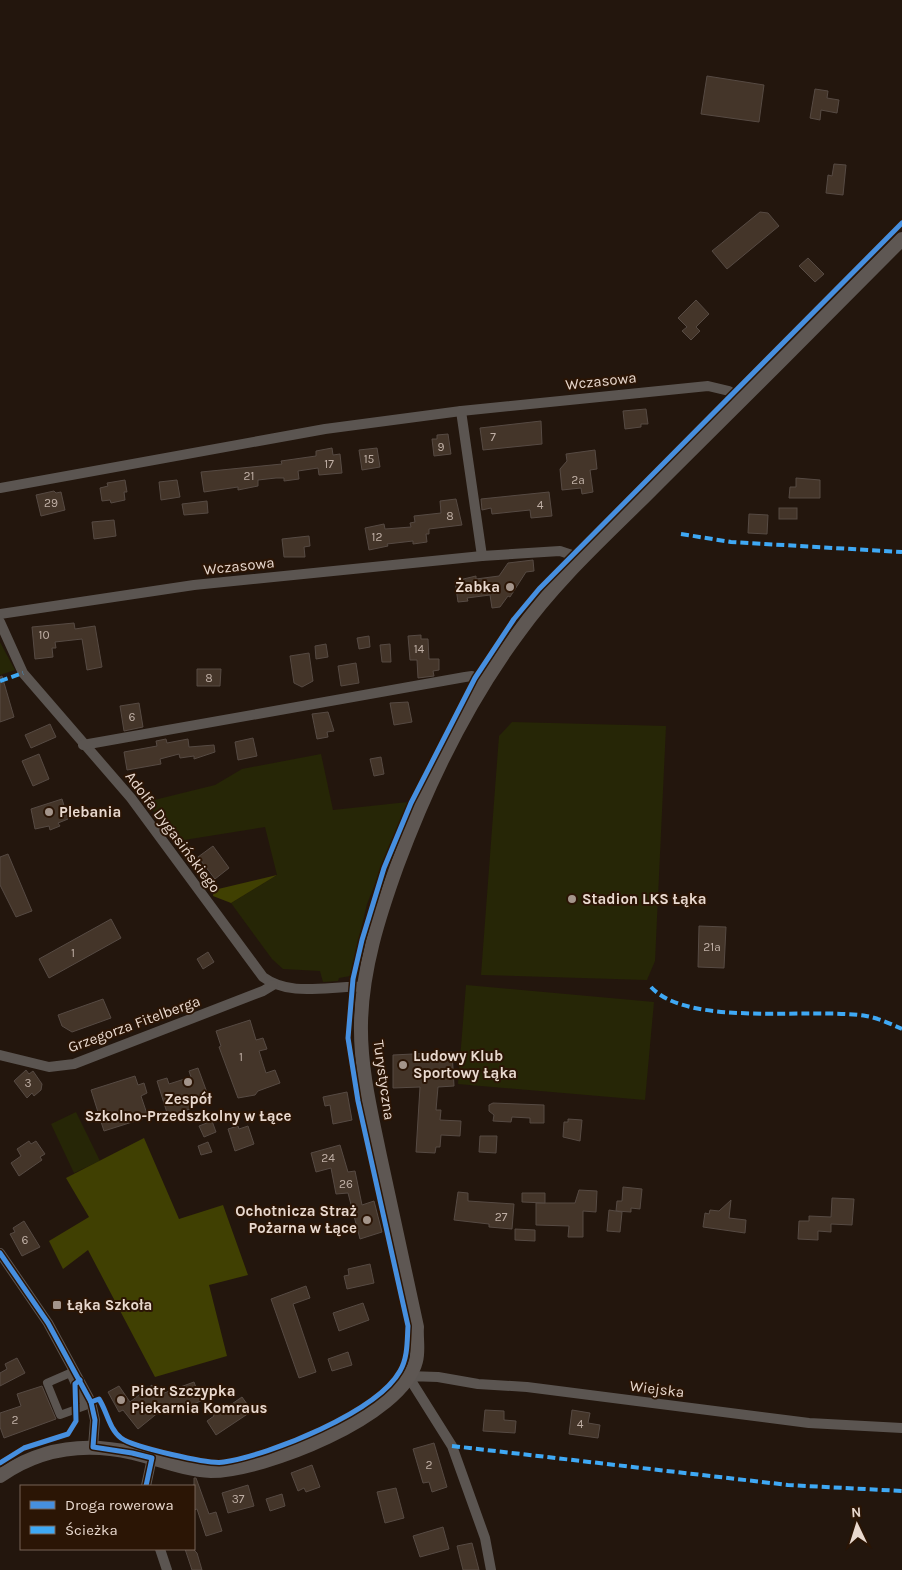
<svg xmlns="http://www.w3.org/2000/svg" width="902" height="1570" font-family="Karla,sans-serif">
  <rect width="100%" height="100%" fill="#23160d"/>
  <g fill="#262606">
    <polygon points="0,642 15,670 0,675"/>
    <polygon points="512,722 666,726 655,961 647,980 481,975 499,736"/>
    <polygon points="321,754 333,810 408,802 367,904 350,976 339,978 338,981 323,982 320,971 283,969 272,959 231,903 277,875 265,827 178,841 146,802 215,785 242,769"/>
    <polygon points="466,985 654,1002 645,1100 458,1084"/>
    <polygon points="76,1112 100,1161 74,1173 51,1124"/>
  </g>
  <g fill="#404002">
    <polygon points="277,875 231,903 213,896 214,890"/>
    <polygon points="144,1138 179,1219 223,1205 248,1275 209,1285 227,1356 155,1377 88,1250 63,1269 49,1241 89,1217 66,1178"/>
  </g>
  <g fill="#443529" stroke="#564a43">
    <polygon points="707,76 764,85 759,122 701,114"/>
    <polygon points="815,89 828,91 827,98 839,100 837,113 821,110 820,120 810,118"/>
    <polygon points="834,164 846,165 843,195 826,193 828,175 832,176"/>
    <polygon points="760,212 768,213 779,226 727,269 712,251"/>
    <polygon points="808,258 824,274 815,282 799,266"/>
    <polygon points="696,300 709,314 696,327 700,331 691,340 682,331 687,327 678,318"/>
    <polygon points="646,409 648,424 641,424 641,427 625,429 623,411"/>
    <polygon points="541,421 542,444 483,450 480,428"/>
    <polygon points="448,434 451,454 434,456 432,439 437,439 437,435"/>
    <polygon points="332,448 333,455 340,454 342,473 319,475 318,468 298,471 299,479 284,481 284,478 276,478 258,480 258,486 238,490 238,487 204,492 201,472 282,464 281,461 316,456 316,451"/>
    <polygon points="377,448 380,467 362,470 359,450"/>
    <polygon points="595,450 597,469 590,470 593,492 582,494 581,488 562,490 560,469 567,461 566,454"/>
    <polygon points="796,478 820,480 820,498 789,498 790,487 796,487"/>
    <polygon points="125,480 127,492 124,492 125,500 111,503 110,500 102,501 100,488 108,486 107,483"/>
    <polygon points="177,480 180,497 161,500 159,482"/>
    <polygon points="54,491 56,493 61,492 65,510 41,516 36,495"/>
    <polygon points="549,492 552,516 531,518 530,510 492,514 491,508 482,510 481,499"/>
    <polygon points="456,499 462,525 429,529 429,534 426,534 427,542 413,544 413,541 387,544 388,546 369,550 365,528 384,524 385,529 411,527 410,523 415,522 414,516 441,513 440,501"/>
    <polygon points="207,501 208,513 184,515 182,504"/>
    <rect x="779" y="508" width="18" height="11"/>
    <polygon points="749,514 768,515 767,534 748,533"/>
    <polygon points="114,520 116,536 94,539 92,522"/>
    <polygon points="309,536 310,546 304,547 305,557 284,557 282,539"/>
    <polygon points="533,560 534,571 526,572 510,597 508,596 500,607 492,608 490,595 467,598 468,601 458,602 455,581 476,576 476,579 499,576 508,563"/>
    <polygon points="74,623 75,629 95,626 102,667 87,670 82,639 55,642 56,648 52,648 53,657 35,659 32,627"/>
    <polygon points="421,635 421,639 428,639 429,659 439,659 439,670 433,671 434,676 418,678 417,660 410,660 408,636"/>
    <polygon points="369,636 370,647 359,649 357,638"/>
    <polygon points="326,644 328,657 316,659 315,646"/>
    <polygon points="390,644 391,662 382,662 380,645"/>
    <polygon points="309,653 313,681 302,687 294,683 290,656"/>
    <polygon points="356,663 359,683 341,686 338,666"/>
    <polygon points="197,669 221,669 220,686 197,686"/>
    <polygon points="2,676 14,717 0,722 0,677"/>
    <polygon points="408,702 412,722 394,725 390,703"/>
    <polygon points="139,703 143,727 124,731 120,706"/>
    <polygon points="328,712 334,731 327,732 328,737 317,739 312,714"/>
    <polygon points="50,724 56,737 31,748 25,735"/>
    <polygon points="253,738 257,756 238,760 235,742"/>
    <polygon points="166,739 167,743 188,739 189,747 214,745 215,752 194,759 194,756 180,758 179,754 160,759 161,764 127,770 124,752 157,746 156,741"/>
    <polygon points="39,754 49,779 33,786 22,761"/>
    <polygon points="381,757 384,774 374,776 370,759"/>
    <polygon points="62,799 68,819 58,823 60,826 50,830 49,826 35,829 31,809"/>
    <polygon points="213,846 229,868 215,879 198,857"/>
    <polygon points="8,854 32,911 16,917 0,885 0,857"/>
    <polygon points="111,919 121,938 49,978 39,959"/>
    <polygon points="699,926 726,927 724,968 698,967"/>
    <polygon points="208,952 214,962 203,969 197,959"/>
    <polygon points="103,999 111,1018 72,1032 62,1026 58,1015"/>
    <polygon points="250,1020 256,1040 263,1038 267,1049 259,1051 266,1073 275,1070 280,1083 258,1091 255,1095 238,1098 219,1047 221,1046 216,1031"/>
    <polygon points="452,1052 454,1086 438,1087 436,1110 441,1110 440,1120 461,1121 460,1136 441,1135 440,1147 436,1147 435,1153 416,1152 420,1087 393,1088 393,1055"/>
    <polygon points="198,1068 209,1098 191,1104 193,1108 168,1116 157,1081 167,1078 169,1084 191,1077 189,1071"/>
    <polygon points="26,1070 29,1074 33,1071 42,1084 41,1090 34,1096 32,1093 27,1098 14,1081"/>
    <polygon points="135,1076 138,1085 144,1083 147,1093 141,1096 148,1117 104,1131 91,1090"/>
    <polygon points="347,1092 352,1120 333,1124 330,1105 325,1106 323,1097"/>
    <polygon points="493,1103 544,1105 544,1123 530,1123 530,1118 512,1117 511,1122 493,1121 494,1115 489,1111 489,1105"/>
    <polygon points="568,1119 582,1120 580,1141 563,1137 564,1122 568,1122"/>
    <polygon points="212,1121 216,1132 204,1137 199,1126"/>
    <polygon points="238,1126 239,1129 248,1126 254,1144 235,1151 228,1129"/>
    <polygon points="480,1136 497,1136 496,1153 479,1152"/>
    <polygon points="29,1141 31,1144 36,1141 45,1154 40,1157 42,1160 19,1176 11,1163 21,1156 17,1149"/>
    <polygon points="208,1142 212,1152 201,1155 198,1146"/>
    <polygon points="340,1145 348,1172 355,1171 362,1205 374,1201 382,1232 360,1239 348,1193 336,1194 331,1168 316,1172 311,1153"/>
    <polygon points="623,1187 642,1189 640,1209 631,1208 631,1212 616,1211 617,1201 622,1201"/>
    <polygon points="579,1190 597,1191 596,1212 583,1211 583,1237 568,1237 569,1226 536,1225 536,1203 575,1203"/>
    <polygon points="458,1192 468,1193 468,1201 514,1204 512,1229 489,1227 489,1224 454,1220"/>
    <polygon points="522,1193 545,1193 545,1203 522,1202"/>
    <polygon points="832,1198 854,1199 852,1225 831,1224 831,1232 818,1231 818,1240 798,1239 799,1221 809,1221 809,1216 831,1217"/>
    <polygon points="731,1200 729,1218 746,1220 745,1233 703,1227 705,1213 709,1214 710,1210 719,1211"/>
    <polygon points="609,1210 622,1212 620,1232 607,1231"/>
    <polygon points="24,1221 40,1247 22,1256 10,1234 15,1232 13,1228"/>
    <polygon points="515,1229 535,1230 535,1241 515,1240"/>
    <polygon points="370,1264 374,1283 347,1289 344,1276 349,1275 348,1269"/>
    <polygon points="306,1286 310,1298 293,1304 316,1372 299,1378 271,1299"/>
    <polygon points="363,1303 369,1320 339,1331 333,1313"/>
    <polygon points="348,1352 352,1365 332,1371 328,1359"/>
    <polygon points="17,1358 25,1373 0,1386 0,1373 7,1369 5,1364"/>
    <polygon points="194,1382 201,1401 168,1414 165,1407 138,1429 123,1410 119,1412 108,1392 119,1386 130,1402 152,1385 156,1396"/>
    <polygon points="42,1386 56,1419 4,1438 0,1427 0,1413 21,1406 17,1394"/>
    <polygon points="242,1397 252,1411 216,1435 207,1421 214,1416 212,1412 220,1406 223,1410"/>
    <polygon points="485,1410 504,1411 504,1420 516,1421 515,1433 483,1431"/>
    <polygon points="572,1410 590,1413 588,1423 600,1425 598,1438 569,1434"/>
    <polygon points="434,1443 447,1487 432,1492 429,1482 423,1483 413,1449"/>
    <polygon points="312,1465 320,1487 306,1492 304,1488 298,1491 291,1473"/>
    <polygon points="194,1478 196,1478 209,1514 216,1512 222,1531 206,1536 197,1509 194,1510 194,1486 190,1486 194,1485"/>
    <polygon points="248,1485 254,1506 228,1513 222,1493"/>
    <polygon points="396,1488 404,1518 385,1523 377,1492"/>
    <polygon points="282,1494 285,1506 270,1511 266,1499"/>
    <polygon points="443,1527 449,1549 420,1557 413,1536"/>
    <polygon points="472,1543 479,1570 463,1570 457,1546"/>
    <polygon points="185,1549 193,1549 197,1553 202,1570 192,1570"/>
  </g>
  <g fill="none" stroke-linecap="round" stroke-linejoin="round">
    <polygon stroke="#5b5551" stroke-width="8" points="70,1373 85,1406 60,1415 47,1383"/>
    <g stroke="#5b5551" stroke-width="10">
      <polyline points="461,411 482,556"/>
      <polyline points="0,488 325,429 461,411 708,386 729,391 741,401"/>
      <polyline points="0,614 194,585 482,556 560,551 572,555 580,562"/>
      <path d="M0,622L23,673L131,798L263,977C291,998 331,985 364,987"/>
      <polyline points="83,745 465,677 472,676 485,684"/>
      <polyline points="0,1055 49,1067 74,1064 263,991 273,985"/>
      <polyline points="0,1253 48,1323 91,1402 95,1420 93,1447"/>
      <polyline points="146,1486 152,1458"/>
      <polyline points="160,1549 167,1570"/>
      <polyline points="491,1570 485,1538 452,1446 408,1376 438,1377 478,1384 527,1387 809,1423 902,1428"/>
    </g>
    <path stroke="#5e5753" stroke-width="14" d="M0,1476C40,1448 86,1442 133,1453C159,1459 184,1470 211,1471C263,1471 402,1417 416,1361C419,1351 416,1337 417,1327C405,1270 392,1213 380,1156C371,1112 360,1068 361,1023C362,969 379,916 397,866C427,785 467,702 519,632C559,576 612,530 660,481C741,401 822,320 902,239"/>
    <g stroke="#3fa9f5" stroke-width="4" stroke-dasharray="8 4" stroke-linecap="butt">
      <polyline points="681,534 731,542 902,552"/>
      <polyline points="0,681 23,673"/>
      <path d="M651,987C688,1028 813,1007 866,1016C878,1018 891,1024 902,1029"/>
      <polyline points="452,1446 788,1485 902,1491"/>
    </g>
    <defs>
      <g id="cycleway">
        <polyline points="0,1253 48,1323 91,1402 95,1420 93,1447 132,1453 152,1458 146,1486"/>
        <path d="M91,1402L99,1399C107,1411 109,1429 121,1438C133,1447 210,1465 224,1462C270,1455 377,1412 400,1371C408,1357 407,1341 408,1326L358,1101L348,1038L353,979L362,940L384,868L411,803L475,678L514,619L539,589L902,223"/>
        <polyline points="0,1463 24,1448 68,1434 76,1421 75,1384 80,1380"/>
      </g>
    </defs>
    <use href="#cycleway" stroke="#2b1505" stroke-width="8"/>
    <use href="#cycleway" stroke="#468fdf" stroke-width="5"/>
  </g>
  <g fill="#a4958b" stroke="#2b1505" stroke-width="2">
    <circle cx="510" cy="587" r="5"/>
    <circle cx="49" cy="812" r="5"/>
    <circle cx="572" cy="899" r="5"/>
    <circle cx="403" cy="1065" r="5"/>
    <circle cx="188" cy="1082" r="5"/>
    <circle cx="367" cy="1220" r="5"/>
    <rect x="52" y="1300" width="10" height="10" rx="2.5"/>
    <circle cx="121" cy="1400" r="5"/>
  </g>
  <g text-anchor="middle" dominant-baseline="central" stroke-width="4" stroke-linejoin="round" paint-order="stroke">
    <g font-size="12" fill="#c0b0a6">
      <text x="493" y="437">7</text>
      <text x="441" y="447">9</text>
      <text x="369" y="459">15</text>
      <text x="329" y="464">17</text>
      <text x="249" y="476">21</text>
      <text x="578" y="480">2a</text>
      <text x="51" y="503">29</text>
      <text x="540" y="505">4</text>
      <text x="450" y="516">8</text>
      <text x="377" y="537">12</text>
      <text x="44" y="635">10</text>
      <text x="419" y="649">14</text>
      <text x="209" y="678">8</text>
      <text x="132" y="717">6</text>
      <text x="712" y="947">21a</text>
      <text x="73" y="953">1</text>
      <text x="241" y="1057">1</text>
      <text x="28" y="1083">3</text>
      <text x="328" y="1158">24</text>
      <text x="346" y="1184">26</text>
      <text x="501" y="1217">27</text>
      <text x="25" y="1240">6</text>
      <text x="15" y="1420">2</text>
      <text x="580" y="1424">4</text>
      <text x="429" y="1465">2</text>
      <text x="238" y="1499">37</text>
    </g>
    <g font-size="15" fill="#e9d9cf" stroke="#2b1505">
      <text transform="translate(601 381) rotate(-6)">Wczasowa</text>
      <text transform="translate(239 566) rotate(-6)">Wczasowa</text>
      <text transform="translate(173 832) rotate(53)">Adolfa Dygasińskiego</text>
      <text transform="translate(134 1024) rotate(-20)">Grzegorza Fitelberga</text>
      <text transform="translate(384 1080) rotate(82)">Turystyczna</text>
      <text transform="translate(657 1389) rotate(7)">Wiejska</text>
    </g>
    <g font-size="15" font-weight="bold" fill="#e9d9cf" stroke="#2b1505" text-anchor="start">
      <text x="500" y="587" text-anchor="end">Żabka</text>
      <text x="59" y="812">Plebania</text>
      <text x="582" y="899">Stadion LKS Łąka</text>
      <text x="413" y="1056">Ludowy Klub<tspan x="413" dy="17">Sportowy Łąka</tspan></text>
      <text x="188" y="1099" text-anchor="middle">Zespół<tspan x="188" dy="17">Szkolno-Przedszkolny w Łące</tspan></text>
      <text x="357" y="1211" text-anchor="end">Ochotnicza Straż<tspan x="357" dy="17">Pożarna w Łące</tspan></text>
      <text x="67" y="1305">Łąka Szkoła</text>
      <text x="131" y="1391">Piotr Szczypka<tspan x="131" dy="17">Piekarnia Komraus</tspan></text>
    </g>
  </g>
  <rect x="20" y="1485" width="175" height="65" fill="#2b1505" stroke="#776356"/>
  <rect x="30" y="1501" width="25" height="8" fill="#468fdf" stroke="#776356"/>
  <text x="65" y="1510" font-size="15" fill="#e9d9cf">Droga rowerowa</text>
  <rect x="30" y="1526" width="25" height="8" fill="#3fa9f5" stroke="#776356"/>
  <text x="65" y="1535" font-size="15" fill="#e9d9cf">Ścieżka</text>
  <g transform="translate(857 1525) rotate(356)" stroke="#2b1505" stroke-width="4" paint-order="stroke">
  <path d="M0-4L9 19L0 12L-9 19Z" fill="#e9d9cf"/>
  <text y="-8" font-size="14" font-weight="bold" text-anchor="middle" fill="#e9d9cf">N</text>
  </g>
</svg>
